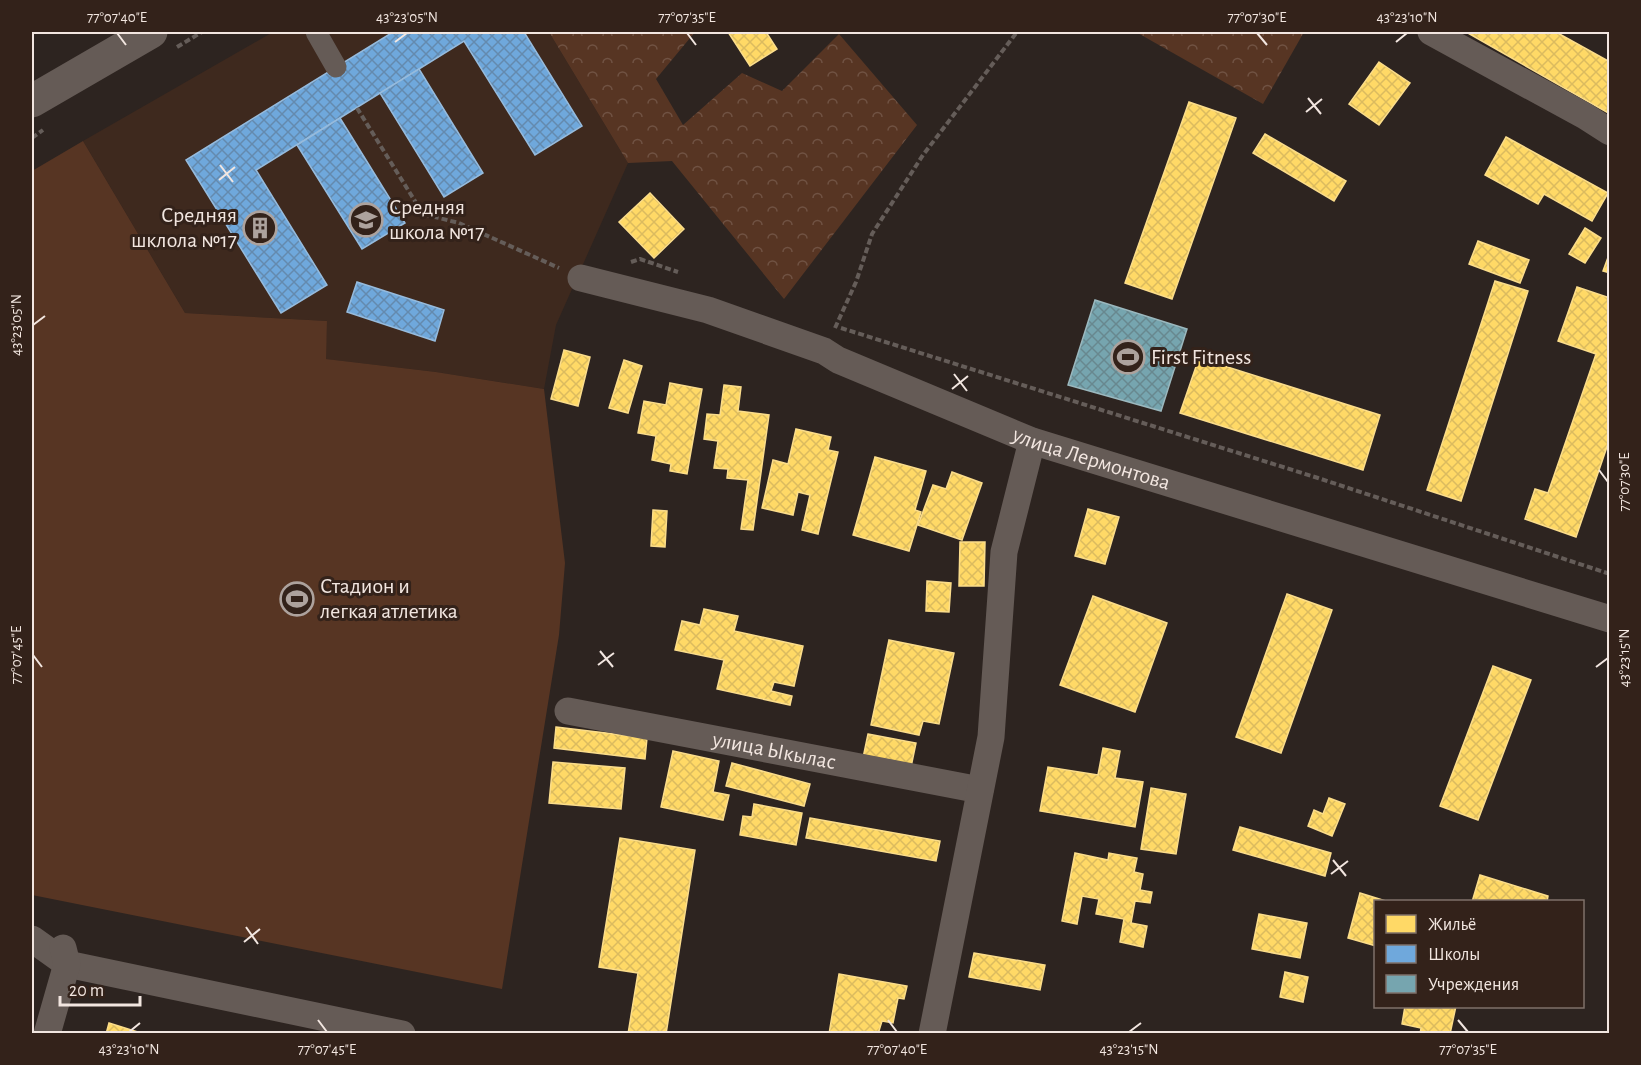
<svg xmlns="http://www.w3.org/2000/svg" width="1641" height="1065" font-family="'Alegreya Sans',sans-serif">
  <defs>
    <pattern id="forest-crowns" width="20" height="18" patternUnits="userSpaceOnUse" patternTransform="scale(1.5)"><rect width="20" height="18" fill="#573523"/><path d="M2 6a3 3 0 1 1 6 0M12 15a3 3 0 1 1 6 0" fill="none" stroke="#705243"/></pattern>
    <pattern id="homes-cross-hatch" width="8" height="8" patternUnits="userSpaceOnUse" patternTransform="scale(1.5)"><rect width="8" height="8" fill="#ffd966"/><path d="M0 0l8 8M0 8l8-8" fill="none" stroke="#dbbb5f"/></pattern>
    <pattern id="schools-cross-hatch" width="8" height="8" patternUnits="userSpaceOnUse" patternTransform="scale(1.5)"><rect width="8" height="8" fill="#6fa8dc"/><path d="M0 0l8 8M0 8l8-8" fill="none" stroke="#648aae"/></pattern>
    <pattern id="public-cross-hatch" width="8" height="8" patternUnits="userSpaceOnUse" patternTransform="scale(1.5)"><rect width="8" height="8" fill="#76a5af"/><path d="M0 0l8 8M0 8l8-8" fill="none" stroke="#68888f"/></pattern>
  </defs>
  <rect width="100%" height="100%" fill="#2d2420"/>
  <polygon fill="#3e291e" points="273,32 549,32 628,163 556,325 544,389 436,372 325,359 327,321 185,313 83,141"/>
  <g fill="url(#forest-crowns)">
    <polygon points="549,32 695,32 656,79 683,125 742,73 782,91 839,34 917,125 784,299 672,161 628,163"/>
    <polygon points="1136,32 1304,32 1263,104"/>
  </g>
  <polygon fill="#573523" points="83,141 185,313 327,321 326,359 436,372 544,389 565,563 559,635 502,989 32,895 32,171"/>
  <g fill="url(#homes-cross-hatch)" stroke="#fbdd8b" stroke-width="1.5">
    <polygon points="728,32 766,32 777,49 750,66"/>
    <polygon points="1466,32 1556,32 1610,62 1610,114"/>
    <polygon points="1379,62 1410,83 1379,125 1349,104"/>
    <polygon points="1189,102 1236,118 1172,299 1125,283"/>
    <polygon points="1265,134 1346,181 1334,201 1253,153"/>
    <polygon points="1506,137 1608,193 1592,221 1544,194 1538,204 1485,175"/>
    <polygon points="650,193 684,229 654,258 619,222"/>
    <polygon points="1585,228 1601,238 1585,263 1569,254"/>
    <polygon points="1478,241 1529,260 1520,283 1469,264"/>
    <polygon points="1610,252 1610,273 1603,271"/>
    <polygon points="1495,281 1528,291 1461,501 1427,490"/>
    <polygon points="1577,287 1610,298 1610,438 1576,537 1525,519 1535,489 1548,493 1596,354 1558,341"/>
    <polygon points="564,350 590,357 578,406 551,399"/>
    <polygon points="1199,358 1380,415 1363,470 1180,413"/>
    <polygon points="624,360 642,366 628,413 609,408"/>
    <polygon points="670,383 702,389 687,474 670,471 671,464 652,460 656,436 638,433 644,401 666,405"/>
    <polygon points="724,385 741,387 738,411 769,415 753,530 741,529 748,480 727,478 728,469 714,468 718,441 704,439 707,414 720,415"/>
    <polygon points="796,429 831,437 828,450 838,452 818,534 802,530 810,495 798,492 793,515 762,508 773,460 788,464"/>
    <polygon points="875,457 926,471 915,510 921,512 909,551 853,535"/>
    <polygon points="952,472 982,483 962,540 918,525 933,485 946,489"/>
    <polygon points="1088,509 1119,517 1105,564 1075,556"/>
    <polygon points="653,510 667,511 665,547 651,546"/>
    <polygon points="960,542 985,542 984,586 959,586"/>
    <polygon points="927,581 951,583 949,612 926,611"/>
    <polygon points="1287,594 1332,610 1281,753 1236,737"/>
    <polygon points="1093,596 1167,623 1135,712 1060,685"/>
    <polygon points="704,609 738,616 734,631 803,646 794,686 774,682 771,691 792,696 790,705 717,689 724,660 675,650 682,621 700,625"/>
    <polygon points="889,640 954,653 939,724 923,721 919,735 871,725"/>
    <polygon points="1493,666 1531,680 1478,820 1440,806"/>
    <polygon points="556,727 647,738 645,759 554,748"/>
    <polygon points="868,734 916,743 911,767 863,758"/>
    <polygon points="1103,748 1120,751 1115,778 1143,782 1135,827 1040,811 1048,767 1098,775"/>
    <polygon points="673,751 719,761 713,792 729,795 723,820 661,807"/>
    <polygon points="553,762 625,768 621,809 549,803"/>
    <polygon points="732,763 810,784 804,806 726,786"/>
    <polygon points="1151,788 1186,794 1176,854 1141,849"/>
    <polygon points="1329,798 1345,804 1332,836 1308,826 1314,810 1323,814"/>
    <polygon points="754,804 802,813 796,845 740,835 743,816 752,817"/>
    <polygon points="810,818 940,841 936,861 806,838"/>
    <polygon points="1240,827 1331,853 1325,876 1233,850"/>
    <polygon points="620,838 695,850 666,1034 628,1034 638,973 599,967"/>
    <polygon points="1075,853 1108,860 1109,853 1137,858 1134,872 1143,874 1140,890 1152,892 1150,903 1135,901 1131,923 1147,926 1143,947 1120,942 1124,919 1096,914 1099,899 1082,896 1077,924 1062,921"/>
    <polygon points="1480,875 1548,896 1547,902 1472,902"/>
    <polygon points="1360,893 1389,902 1376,902 1376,946 1348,938"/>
    <polygon points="1259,914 1307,923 1300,958 1252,949"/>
    <polygon points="974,953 1045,965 1040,990 969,977"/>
    <polygon points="1285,972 1308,977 1303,1002 1280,997"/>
    <polygon points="839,974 907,986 904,999 898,998 893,1023 882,1021 878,1034 829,1034"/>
    <polygon points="1405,1006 1456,1006 1450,1034 1420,1034 1421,1028 1402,1024"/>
    <polygon points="109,1023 144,1034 106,1034"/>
  </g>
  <g fill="url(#schools-cross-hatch)" stroke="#96bbdd" stroke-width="1.5">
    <polygon points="393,32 524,32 582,126 535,155 464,41 256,170 327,285 281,313 186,160"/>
    <polygon points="419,69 483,173 444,197 380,93"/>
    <polygon points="340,118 405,223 362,249 297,145"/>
    <polygon points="357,282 444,310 435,341 347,312"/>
  </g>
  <polygon fill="url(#public-cross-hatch)" stroke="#9bb8be" stroke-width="1.5" points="1095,300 1187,329 1161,411 1068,385"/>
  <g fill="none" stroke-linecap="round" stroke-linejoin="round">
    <g stroke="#655d59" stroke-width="4" stroke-dasharray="6 3" stroke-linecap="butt">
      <polyline points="177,47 202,32"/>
      <polyline points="357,108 423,214 459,223 559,268"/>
      <polyline points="32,138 43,130"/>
      <polyline points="631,262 640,259 678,272"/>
      <polyline points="835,328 856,282 872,234 923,155 1017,32"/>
      <polyline points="841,328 1318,478 1610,574"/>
    </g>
    <polyline stroke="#655b56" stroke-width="21" points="316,32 336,67"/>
    <g stroke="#655b56" stroke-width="27">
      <polyline points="1431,32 1585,116 1610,132"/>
      <path id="s1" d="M581,278L708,310L824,351L838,360L1032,441L1610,619"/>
      <path id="s2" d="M568,711L980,790"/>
      <polyline points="32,939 67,964 402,1034"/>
      <polyline points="47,1034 67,964 63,948"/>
      <polyline points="932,1034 991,737 1004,552 1032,441"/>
    </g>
    <polyline stroke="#655b56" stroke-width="33" points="32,101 151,32"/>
  </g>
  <path fill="none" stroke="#f2e6e0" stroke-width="2" d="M117,33L126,45M687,33L696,45M1257,33L1267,45M395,42L407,33M1396,42L1407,33M1308,98L1321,114M1306,112L1322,99M220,165L233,182M219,180L235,167M33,325L45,316M954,374L967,391M952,389L968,376M1599,470L1608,482M600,651L613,667M33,655L42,667M598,665L614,653M1596,667L1608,658M1333,860L1346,876M1331,874L1348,861M246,927L258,944M244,942L260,929M318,1020L327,1032M888,1020L897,1032M1458,1020L1468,1032M129,1032L140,1023M1129,1032L1141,1023"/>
  <defs>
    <symbol id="school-ring" viewBox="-11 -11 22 22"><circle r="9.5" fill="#33221a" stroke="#ada29d" stroke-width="1.5"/><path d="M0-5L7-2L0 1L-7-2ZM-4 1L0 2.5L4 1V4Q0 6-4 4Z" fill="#ada29d"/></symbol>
    <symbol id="building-ring" viewBox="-11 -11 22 22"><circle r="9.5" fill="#33221a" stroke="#ada29d" stroke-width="1.5"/><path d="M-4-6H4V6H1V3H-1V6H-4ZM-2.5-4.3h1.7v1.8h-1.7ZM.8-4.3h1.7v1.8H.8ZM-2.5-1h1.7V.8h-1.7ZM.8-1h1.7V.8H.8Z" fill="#ada29d"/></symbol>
    <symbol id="stadium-ring" viewBox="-11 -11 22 22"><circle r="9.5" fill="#33221a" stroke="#ada29d" stroke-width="1.5"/><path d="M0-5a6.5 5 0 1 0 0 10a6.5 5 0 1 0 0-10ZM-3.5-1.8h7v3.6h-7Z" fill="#ada29d"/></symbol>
  </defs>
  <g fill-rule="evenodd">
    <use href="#school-ring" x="347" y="201" width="38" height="38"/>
    <use href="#building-ring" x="241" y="209" width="38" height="38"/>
    <use href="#stadium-ring" x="1109" y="338" width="38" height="38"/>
    <use href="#stadium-ring" x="278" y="580" width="38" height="38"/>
  </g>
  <g text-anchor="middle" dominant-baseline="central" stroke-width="6" stroke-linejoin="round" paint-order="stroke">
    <g font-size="22" fill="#f2e6e0" stroke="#33221a" text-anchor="start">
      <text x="389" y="207">Средняя<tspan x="389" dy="25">школа №17</tspan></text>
      <text x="237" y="215" text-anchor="end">Средняя<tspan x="237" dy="25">шклола №17</tspan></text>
      <text x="1151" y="357">First Fitness</text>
      <text x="320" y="586">Стадион и<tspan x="320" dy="25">легкая атлетика</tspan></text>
    </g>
    <g font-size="22" fill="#f2e6e0" stroke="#33221a">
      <text stroke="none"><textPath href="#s1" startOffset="543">улица Лермонтова</textPath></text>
      <text stroke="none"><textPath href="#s2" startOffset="210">улица Ыкылас</textPath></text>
    </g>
  </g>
  <rect width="1641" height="1065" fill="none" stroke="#33221a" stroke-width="66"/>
  <rect x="1374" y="900" width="210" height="108" fill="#33221a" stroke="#7f7069" stroke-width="1.5"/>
  <rect x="1386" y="915" width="30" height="18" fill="#ffd966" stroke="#7f7069" stroke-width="1.5"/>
  <text x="1428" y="930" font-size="18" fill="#f2e6e0">Жильё</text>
  <rect x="1386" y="945" width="30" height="18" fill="#6fa8dc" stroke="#7f7069" stroke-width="1.5"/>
  <text x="1428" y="960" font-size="18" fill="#f2e6e0">Школы</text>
  <rect x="1386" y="975" width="30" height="18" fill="#76a5af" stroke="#7f7069" stroke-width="1.5"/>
  <text x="1428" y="990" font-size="18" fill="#f2e6e0">Учреждения</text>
  <path d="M60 996v9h80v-9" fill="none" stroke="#f2e6e0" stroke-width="3"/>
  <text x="69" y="996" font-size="18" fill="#f2e6e0" stroke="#33221a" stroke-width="4.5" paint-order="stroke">20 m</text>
  <rect x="33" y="33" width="1575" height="999" fill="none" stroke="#f2e6e0" stroke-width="2"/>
  <g font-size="15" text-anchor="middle" fill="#f2e6e0">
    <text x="117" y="22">77°07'40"E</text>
    <text x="407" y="22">43°23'05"N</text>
    <text x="687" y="22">77°07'35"E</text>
    <text x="1257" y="22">77°07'30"E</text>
    <text x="1407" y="22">43°23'10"N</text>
    <text transform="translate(16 325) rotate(-90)" y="5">43°23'05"N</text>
    <text transform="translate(1624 482) rotate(-90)" y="5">77°07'30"E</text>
    <text transform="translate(16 655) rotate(-90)" y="5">77°07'45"E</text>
    <text transform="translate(1624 658) rotate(-90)" y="5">43°23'15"N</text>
    <text x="129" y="1054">43°23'10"N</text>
    <text x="327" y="1054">77°07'45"E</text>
    <text x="897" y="1054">77°07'40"E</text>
    <text x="1129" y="1054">43°23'15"N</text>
    <text x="1468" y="1054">77°07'35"E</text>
  </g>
</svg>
